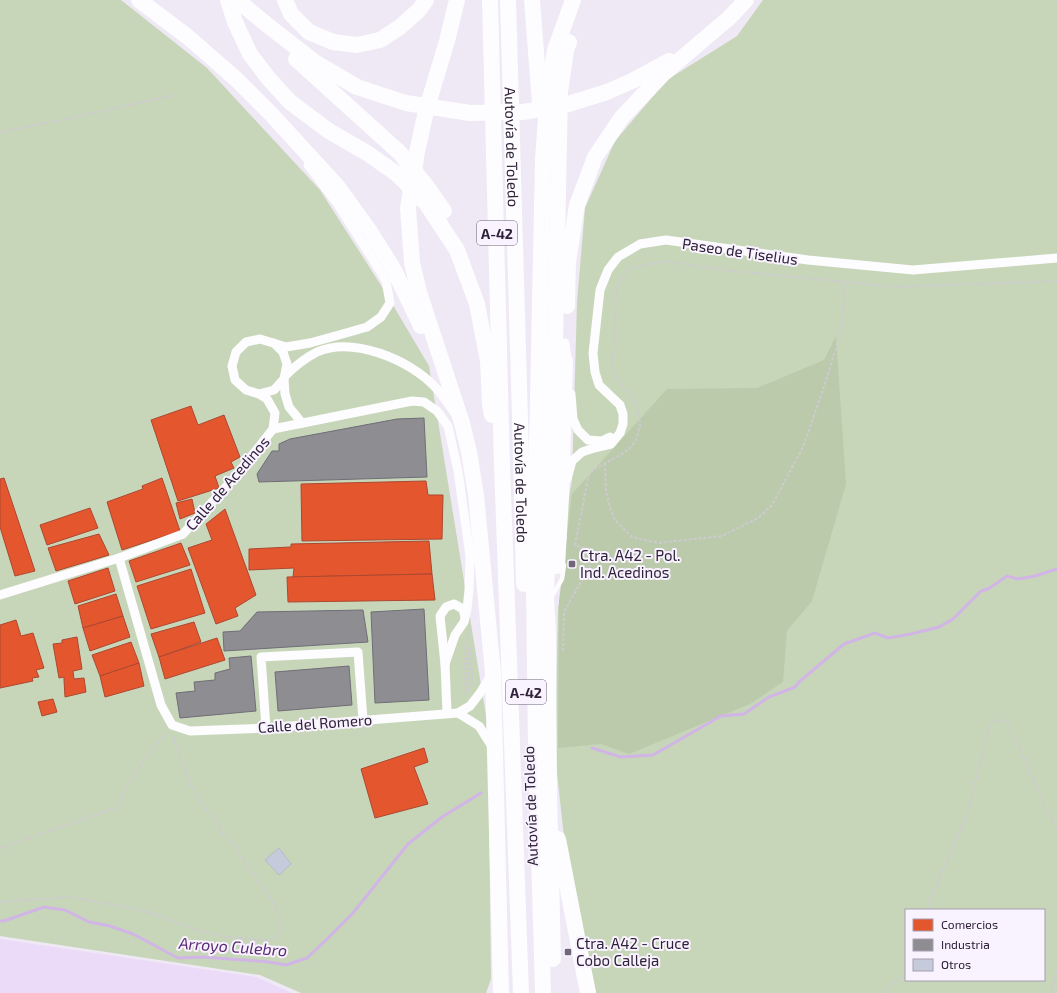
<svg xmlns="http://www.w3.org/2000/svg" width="1057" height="993" font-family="'Exo 2',sans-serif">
  <rect width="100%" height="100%" fill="#efe8f5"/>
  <polygon fill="#ecdbf8" points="0,939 256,977 292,993 0,993"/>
  <g fill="#c7d6b8" fill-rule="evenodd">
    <polygon points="0,0 121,0 207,68 320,190 384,290 429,366 488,728 491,979 486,993 301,993 260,975 0,936"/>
    <path d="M763,0H1057V993H596L565,846L555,755L558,607L569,570L566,514L572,480L577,302L585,208L615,141L667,80L737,36ZM906,910H1044V980H906Z"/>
  </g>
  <polygon fill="#bacaab" points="836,336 846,484 812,601 787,631 783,682 750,704 629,754 601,744 558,748 559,601 572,494 667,389 757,388 824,360"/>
  <g fill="#e4572e" stroke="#ad4731">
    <polygon points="191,406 198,425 224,415 240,457 231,462 234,468 215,476 219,488 178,501 151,420"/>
    <polygon points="4,478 35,571 15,576 0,527 0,479"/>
    <polygon points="162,478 180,531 122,550 107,502 143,489 142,486"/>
    <polygon points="426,481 428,495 443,495 442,539 302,541 301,484"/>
    <polygon points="192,499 195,513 180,519 176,503"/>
    <polygon points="90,508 98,528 47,545 40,525"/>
    <polygon points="225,509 256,595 235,608 238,616 216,624 188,548 212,540 206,524"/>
    <polygon points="99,534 109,555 56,571 48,548"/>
    <polygon points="429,541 432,574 293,577 294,568 249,570 249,549 291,547 291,544"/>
    <polygon points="181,543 190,565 136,582 129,561"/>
    <polygon points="108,568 115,591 75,604 68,581"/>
    <polygon points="191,569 205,613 151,629 137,586"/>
    <polygon points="432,574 435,600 288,602 287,577"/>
    <polygon points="116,594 123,616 83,628 78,606"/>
    <polygon points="123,616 130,637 90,651 83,628"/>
    <polygon points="16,620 21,636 33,633 44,668 36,670 39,677 32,678 33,681 0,688 0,625"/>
    <polygon points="194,622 201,642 159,657 151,634"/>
    <polygon points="77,637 82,669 73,671 74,679 84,678 86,692 65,697 64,680 64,677 59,678 53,644 62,643 62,640"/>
    <polygon points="217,638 225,660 165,679 159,657"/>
    <polygon points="131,642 139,663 100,676 92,655"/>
    <polygon points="139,663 144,686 105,697 100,676"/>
    <polygon points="53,699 57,712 42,716 38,702"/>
    <polygon points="424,748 428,762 414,767 428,804 375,818 361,769"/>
  </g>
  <g fill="#8d8d92" stroke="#706d77">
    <polygon points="424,418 427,477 259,482 257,474 272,451 279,451 279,444 290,439 397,419"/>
    <polygon points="424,609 429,700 375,703 371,612"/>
    <polygon points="363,610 368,642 224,651 223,632 240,631 257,612"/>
    <polygon points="251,656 256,711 180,718 176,693 195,691 194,682 215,680 215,673 230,669 229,658"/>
    <polygon points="349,666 352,705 278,711 275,672"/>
  </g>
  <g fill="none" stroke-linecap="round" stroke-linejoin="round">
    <g stroke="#d1b5e6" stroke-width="3">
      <polyline points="592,748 621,757 653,755 721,716 744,714 769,697 795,687 799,682 844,644 875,633 888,638 911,634 939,627 953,619 981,591 988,589 1007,576 1018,579 1035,576 1057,569"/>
      <polyline points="0,921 4,921 44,907 65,910 89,922 110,926 133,934 178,958 203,957 269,962 286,965 307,958 327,939 353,913 408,844 442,817 481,793"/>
    </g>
  </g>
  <polygon fill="#c5cbdb" stroke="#b5bbcb" points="279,848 291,864 279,875 265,860"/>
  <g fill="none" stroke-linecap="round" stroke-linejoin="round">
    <g stroke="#cfcad1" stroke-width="2" stroke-dasharray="3 2" stroke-linecap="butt">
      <polyline points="1056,0 1057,1"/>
      <polyline points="0,132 62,120 175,95"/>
      <polyline points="605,463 606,491 611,511 615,520 632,537 658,543 722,536 758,518 772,505 803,447 823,390 842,329 845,282"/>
      <polyline points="563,651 564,612 597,553 575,545 589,474 596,468 617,457 629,449 636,440 640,426 639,414 635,403 630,394 616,378 612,369 614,348 617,285 628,269 665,261 724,270 897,287 1057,281"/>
      <polyline points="469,690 468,648 471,648 472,686"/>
      <polyline points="466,695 464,649 471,630"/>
      <path d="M0,848L116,808C130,780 146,755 167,732"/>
      <polyline points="0,902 69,897 127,907 154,914 188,927 220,936 259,940 273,940 282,930 277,911 268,894 249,869 233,843 223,834 219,824 200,801 187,778 184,766 175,744 174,736"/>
      <polyline points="928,910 929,904 943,870 967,815 985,744 988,728 995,720 1007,722 1057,830"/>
      <polyline points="882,993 890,985 906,974"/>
      <polyline points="1052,993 1057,968"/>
    </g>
    <polyline stroke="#fdfcfe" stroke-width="4.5" points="554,593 562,579 564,565"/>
    <g stroke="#fdfcfe" stroke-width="9">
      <polyline points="274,343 283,352 287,364 284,379 274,390 259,394 246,390 235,380 232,366 236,352 246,342 260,339 286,347 310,343 346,333 367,327 381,317 390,303 386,281 370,255 337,203 308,165"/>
      <polyline points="565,343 568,366"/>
      <path d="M285,376C294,367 305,358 317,352C353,336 410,360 435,387C442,394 448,404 454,412"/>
      <polyline points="284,379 285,394 289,407 302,423"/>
      <polyline points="571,394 573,419 578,430 588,440 602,441 610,437"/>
      <polyline points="273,429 412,401 424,402 437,411 448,426 458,471 470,556 469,590 467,609 464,622 455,635 445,664"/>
      <polyline points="567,479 572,461 582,452 594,448 611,444 620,433 623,424 623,414 620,405 599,385 595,372 593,353 600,290 608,270 618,257 640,244 666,240 808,260 913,270 1057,258"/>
      <polyline points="119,558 161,705 172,725 190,731 266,728 458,713 470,706 480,693 491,675"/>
      <polyline points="0,595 119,558 183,534 234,478 273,429 275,413 267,399 259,394"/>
      <polyline points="447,713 445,664 440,616 446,607 454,604 463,609 465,617"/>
      <polyline points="458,713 479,726 493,748"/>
      <polyline points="266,728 261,657 358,652 363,720"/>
    </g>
    <g stroke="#fdfcfe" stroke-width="16">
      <polyline points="139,0 188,37 236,79 271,114 337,186 369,230 394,270 421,326"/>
      <polyline points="228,0 235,22 250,54 269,79 290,102 329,131 367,153 397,174 426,203 457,250 477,304 488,361 490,404 492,415"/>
      <polyline points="237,0 266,24 316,63 357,87 406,103 470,113 523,112 565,105 607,92 632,81 669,61"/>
      <polyline points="285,0 291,14 309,32 333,42 357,45 380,40 400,27 419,10 426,0"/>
      <polyline points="457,0 447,41 426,111 417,152 408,208 412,263 419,292 462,423 469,452 476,495 493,673 501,993"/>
      <polyline points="490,0 502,465 521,993"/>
      <path id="s1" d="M508,0L520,419L524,584"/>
      <polyline points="532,0 540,104"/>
      <polyline points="296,59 400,153 428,188 444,211"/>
      <polyline points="567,306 568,262 577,205 595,157 622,117 663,74 729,18 746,0"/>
      <polyline points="557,566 561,498 565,361"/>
      <polyline points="558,839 588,993"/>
      <polyline points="553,959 549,790 548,633 546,598 549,497 555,345 560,92 566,51 569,42"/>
      <polyline points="543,993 536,750 534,589 543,158 548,91 555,50 573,0"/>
    </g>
  </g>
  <g fill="#72677a" stroke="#f9f2ff" stroke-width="1.5">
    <rect x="568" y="560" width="8" height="8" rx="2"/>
    <rect x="564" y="948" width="8" height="8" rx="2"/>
  </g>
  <g text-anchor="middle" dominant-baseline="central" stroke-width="4" stroke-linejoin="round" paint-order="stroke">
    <g fill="#f9f2ff" stroke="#6b6074" stroke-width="1">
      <rect x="477" y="221" width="40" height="24" rx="3"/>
      <rect x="506" y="680" width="40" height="24" rx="3"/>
    </g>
    <g font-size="14" font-weight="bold" fill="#2e2138">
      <text x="497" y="233">A-42</text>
      <text x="526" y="692">A-42</text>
    </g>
    <g font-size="15" fill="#2e2138" stroke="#f9f2ff">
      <text stroke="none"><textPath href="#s1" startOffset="147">Autovía de Toledo</textPath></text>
      <text transform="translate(740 251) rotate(8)">Paseo de Tiselius</text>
      <text stroke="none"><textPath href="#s1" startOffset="483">Autovía de Toledo</textPath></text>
      <text transform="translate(227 483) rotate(-49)">Calle de Acedinos</text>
      <text transform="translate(315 723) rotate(-4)">Calle del Romero</text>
      <text transform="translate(530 806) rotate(-92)">Autovía de Toledo</text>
    </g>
    <g font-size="15" fill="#2e2138" stroke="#f9f2ff" text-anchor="start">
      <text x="580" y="555">Ctra. A42 - Pol.<tspan x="580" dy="17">Ind. Acedinos</tspan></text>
      <text x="576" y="943">Ctra. A42 - Cruce<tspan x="576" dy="17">Cobo Calleja</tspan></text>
    </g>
    <g font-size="16" font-style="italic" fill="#582a74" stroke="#f9f2ff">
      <text transform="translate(233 946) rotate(4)">Arroyo Culebro</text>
    </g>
  </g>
  <rect x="905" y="909" width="140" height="72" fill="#f9f2ff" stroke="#a89eaf"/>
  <rect x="913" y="919" width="20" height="12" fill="#e4572e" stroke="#a89eaf"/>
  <text x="941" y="929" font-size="12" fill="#2e2138">Comercios</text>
  <rect x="913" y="939" width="20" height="12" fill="#8d8d92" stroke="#a89eaf"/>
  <text x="941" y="949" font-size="12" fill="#2e2138">Industria</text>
  <rect x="913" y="959" width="20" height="12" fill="#c5cbdb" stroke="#a89eaf"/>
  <text x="941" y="969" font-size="12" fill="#2e2138">Otros</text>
</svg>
